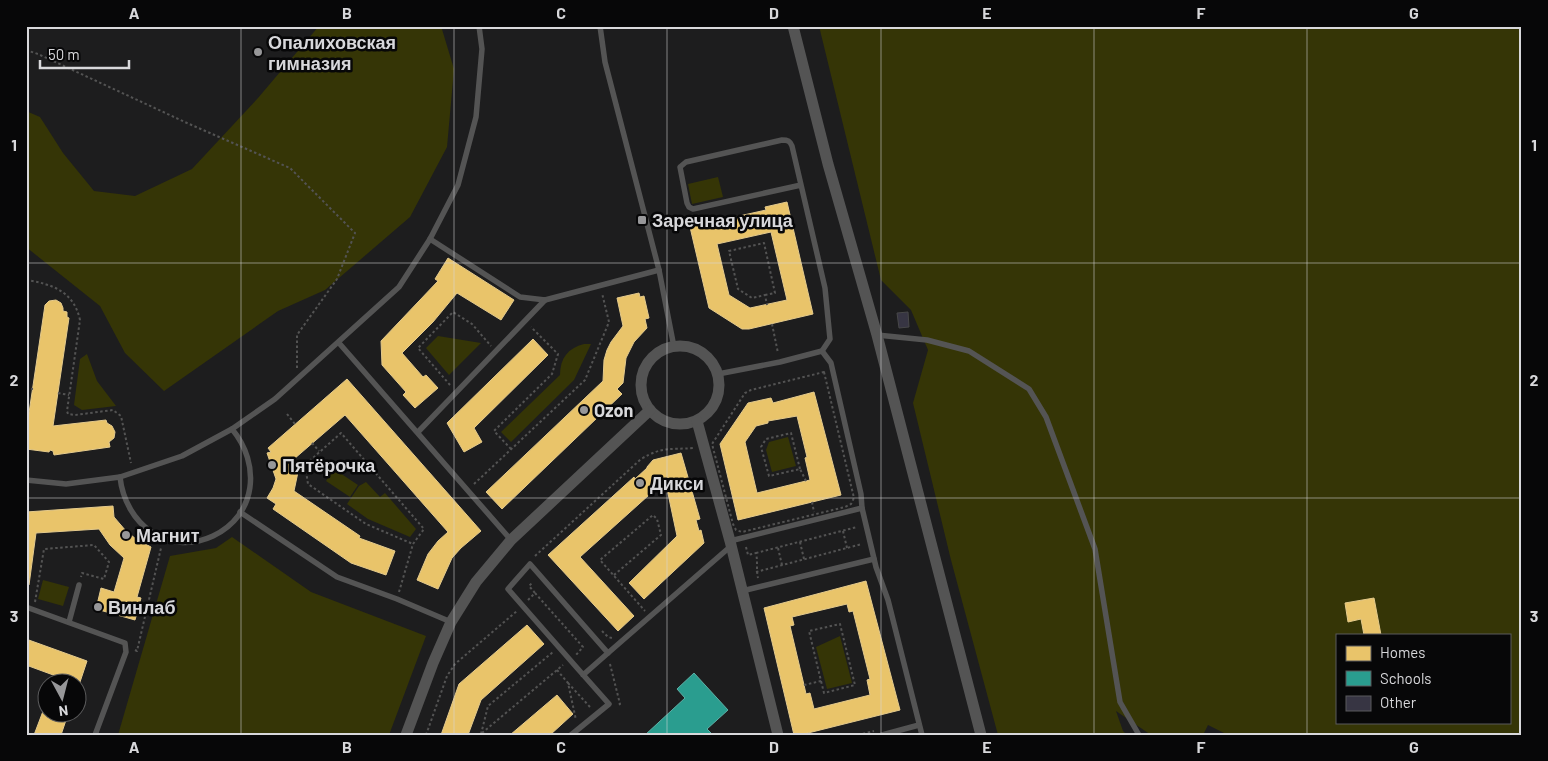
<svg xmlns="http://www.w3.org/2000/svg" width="1548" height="761" font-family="Barlow,sans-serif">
  <rect width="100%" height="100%" fill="#1d1d1e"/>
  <g fill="#353506" fill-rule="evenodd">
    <polygon points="319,26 441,26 454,69 447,147 410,217 325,290 278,311 164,391 125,353 100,306 26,247 26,111 40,117 63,153 94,191 135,196 192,169 258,98"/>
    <path d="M819,26H1522V735H1228L1208,725L1203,735H1151L1116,711L1123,731L1127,735H998L951,560L913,403L928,350L911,310L881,280ZM1337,635H1509V722H1337Z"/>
    <polygon points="718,177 723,197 692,204 688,184"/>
    <polygon points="438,336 481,343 449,375 426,348"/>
    <path d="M584,344H591L574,380L511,442L501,432L560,375C560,358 568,348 584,344Z"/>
    <polygon points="87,354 97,381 116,406 82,410 74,405 80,359"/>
    <polygon points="788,437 796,466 772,472 766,450 769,442"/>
    <polygon points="334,469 358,485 350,497 326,481"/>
    <polygon points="366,482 380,497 385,493 416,529 410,537 368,519 347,504 359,486"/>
    <polygon points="232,537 311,592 426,636 389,735 118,735 170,556 216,548"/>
    <polygon points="43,580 69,587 63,606 38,599"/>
    <polygon points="840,636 852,683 827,689 816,647"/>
  </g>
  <g fill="#e9c46a" stroke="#e4ca8c" fill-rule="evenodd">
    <path d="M787,202L813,314L749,329H742L709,308L690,227L766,210L765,207ZM771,232L787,300L750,308L729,295L717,244Z"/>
    <polygon points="448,258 514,300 501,320 457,293 433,322 402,353 423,377 426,375 438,388 415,408 403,395 406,392 382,365 381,341 438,281 435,279"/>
    <polygon points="639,293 640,297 644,296 649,318 645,319 647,328 634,342 626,358 623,383 617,389 622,394 502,509 486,492 603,381 604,360 607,350 611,342 623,326 617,298"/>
    <polygon points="56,300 61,303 63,308 63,311 67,312 67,317 69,318 53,426 106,420 107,423 112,426 115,432 114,438 109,442 110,447 54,455 53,451 50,450 49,452 26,449 26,433 45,305 49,301"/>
    <polygon points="533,339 548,355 474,428 482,442 464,452 447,423"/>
    <polygon points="347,379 481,531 461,548 452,558 438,589 417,580 428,554 438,541 448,532 345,415 294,459 298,472 294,491 360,536 359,538 395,551 386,575 351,563 273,509 276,504 267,498 273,488 276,479 267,453 271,452 268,448"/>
    <path d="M814,392L841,495L738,520L720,444L748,403L771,398L773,403ZM797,416L807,457L805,458L810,480L757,493L745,442L756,426L768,423V421Z"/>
    <polygon points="681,453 700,519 696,520 699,531 701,530 704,543 644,599 629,583 677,536 666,484 659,486 580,557 634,616 618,631 548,555 634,477 635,479 647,468 647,467 653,460"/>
    <polygon points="113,506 114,517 126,531 136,539 151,547 137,597 141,598 135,620 96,609 101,588 114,592 124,558 110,545 99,529 36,533 29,585 26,584 26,512"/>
    <path d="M866,581L900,710L800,735H794L764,608ZM847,604L849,612L853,611L870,679L867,680L870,695L814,709L810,693L806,694L804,685L790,626L794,625L792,617Z"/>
    <polygon points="1374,598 1381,635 1364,635 1361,619 1348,622 1345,603"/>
    <polygon points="527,625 544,644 481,700 468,735 441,735 459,684"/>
    <polygon points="26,639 87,661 78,688 78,684 53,684 56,676 26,665"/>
    <polygon points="557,695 573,714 550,735 510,735"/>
    <polygon points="48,698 48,714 68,714 61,735 34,735"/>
  </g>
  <polygon fill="#2a9d8f" stroke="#5eafa6" points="694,673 728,710 707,729 711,733 708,735 645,735 685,698 677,689"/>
  <polygon fill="#373543" stroke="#474748" points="908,312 909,327 899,328 897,313"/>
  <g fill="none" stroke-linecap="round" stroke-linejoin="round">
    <g stroke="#535353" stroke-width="2" stroke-dasharray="2.5 2.5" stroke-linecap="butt">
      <polyline points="26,50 38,54 187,123 290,168 355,233 337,279 297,335 297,368"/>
      <path d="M26,280C53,284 74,292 80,320L67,411L68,414L75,415L113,410L121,416L131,463"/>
      <polyline points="765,295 775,293 764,243 729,251 738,289 752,298 765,295 767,305"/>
      <polyline points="772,324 778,353"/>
      <polygon points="824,372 854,498 851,504 845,507 742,532 736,530 733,524 712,444 745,393 751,390"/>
      <polyline points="450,385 418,348 453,312 472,324 491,346"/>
      <polyline points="26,388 33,389"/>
      <polyline points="58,393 69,395"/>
      <polyline points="287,414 295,424"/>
      <polyline points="312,443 319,451"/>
      <polyline points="511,449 494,431 552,374 558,354 531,327"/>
      <polyline points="800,469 791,433 766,439 761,447 769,476 800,469 806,481"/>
      <polyline points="474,484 585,380 609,322 602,293"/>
      <polyline points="812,502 814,512"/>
      <polyline points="843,531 847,548"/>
      <polyline points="800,542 804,559"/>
      <path d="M746,547L748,555L756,553C758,562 756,569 758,578"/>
      <polyline points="778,548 782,565"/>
      <polyline points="756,553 857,527"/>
      <path d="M535,556L641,459C663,446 670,450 693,448"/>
      <polyline points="756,572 862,544"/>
      <polyline points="614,575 661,535 657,519 653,515 600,560 645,611"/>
      <polyline points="399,592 413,544 424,529 341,433 305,465 308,484 366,524 413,544"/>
      <polyline points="535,593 583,647 576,655"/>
      <polyline points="528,600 535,593 529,586 533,582"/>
      <polyline points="35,602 44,549 94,545 109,562 104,579 82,573 81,577"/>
      <polyline points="602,631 608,637 612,638"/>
      <polyline points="135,650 137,651 161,548"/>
      <polyline points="610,664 620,704 618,705"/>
      <polyline points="557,670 568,683 576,720"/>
      <polyline points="568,683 590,707"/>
      <polyline points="804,685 821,681 809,631 840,624 855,685 824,693 821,681"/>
      <polyline points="482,733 563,665"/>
      <polyline points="481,734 488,706 553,652"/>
      <polyline points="426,735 447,676 455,664 517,611"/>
      <polyline points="858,735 874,731"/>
    </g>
    <g stroke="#545454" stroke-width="5.5">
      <polyline points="600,26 605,62 659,270 674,347"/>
      <polyline points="430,239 520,297 545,300 659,270"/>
      <polyline points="877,335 927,340 969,351 1029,389 1046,417 1095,549 1120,702 1139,735"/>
      <polyline points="339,343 511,540"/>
      <polyline points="822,351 831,363 861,494 862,508 876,567 888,600 922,735"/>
      <path d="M718,374L780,362L822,351L830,339L825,288L792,146C790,141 788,140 782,140L686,162L680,167L687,203L689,207L693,209L801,185"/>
      <polyline points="418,432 545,300"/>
      <path d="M120,477C125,524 168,557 213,536C257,515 261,464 232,429"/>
      <polyline points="26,480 66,484 120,477 182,456 232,429 275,399 399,287 430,239 458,185 476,117 482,49 479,26"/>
      <polyline points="240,512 337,577 397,599 451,622"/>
      <polyline points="730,541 862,508"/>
      <polyline points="742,591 874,559"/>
      <polyline points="26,607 125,643 126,652 95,735"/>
      <polyline points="69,622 79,585"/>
      <polyline points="608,653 731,546"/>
      <polyline points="571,735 609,704 578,669 508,589 530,564 608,653 583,675"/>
      <polyline points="882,735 919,725"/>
    </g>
    <g stroke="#545454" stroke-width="11">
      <polyline points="793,26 828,164 877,335 981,735"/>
      <circle cx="680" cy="385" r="39"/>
      <polyline points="697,421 730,541 778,735"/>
      <polyline points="406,735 433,663 451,622 476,582 511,540 650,410"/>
    </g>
  </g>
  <path fill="none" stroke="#d8d8db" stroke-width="1" stroke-opacity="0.55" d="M241,26V735M454,26V735M667,26V735M881,26V735M1094,26V735M1307,26V735M26,263H1522M26,498H1522"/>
  <g fill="#979799" stroke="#070708" stroke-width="2">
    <circle cx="258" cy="52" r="5"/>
    <rect x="637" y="215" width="10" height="10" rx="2.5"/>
    <circle cx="584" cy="410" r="5"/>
    <circle cx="272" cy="465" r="5"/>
    <circle cx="640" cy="483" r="5"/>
    <circle cx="126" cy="535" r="5"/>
    <circle cx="98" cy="607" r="5"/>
  </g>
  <g text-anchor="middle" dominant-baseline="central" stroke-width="5" stroke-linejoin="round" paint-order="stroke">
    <g font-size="18" font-weight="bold" fill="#d8d8db" stroke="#070708" text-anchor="start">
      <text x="268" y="42">Опалиховская<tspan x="268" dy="21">гимназия</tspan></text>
      <text x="652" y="220">Заречная улица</text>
      <text x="594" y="410">Ozon</text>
      <text x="282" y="465">Пятёрочка</text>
      <text x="650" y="483">Дикси</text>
      <text x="136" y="535">Магнит</text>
      <text x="108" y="607">Винлаб</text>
    </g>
  </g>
  <rect width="1548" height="761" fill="none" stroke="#070708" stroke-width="55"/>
  <rect x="1336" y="634" width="175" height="90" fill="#070708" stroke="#5b5b5c"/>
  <rect x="1346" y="646" width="25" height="15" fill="#e9c46a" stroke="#5b5b5c"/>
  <text x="1380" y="658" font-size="15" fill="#d8d8db">Homes</text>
  <rect x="1346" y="671" width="25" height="15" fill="#2a9d8f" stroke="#5b5b5c"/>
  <text x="1380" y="684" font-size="15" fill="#d8d8db">Schools</text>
  <rect x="1346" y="696" width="25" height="15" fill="#373543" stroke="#5b5b5c"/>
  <text x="1380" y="708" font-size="15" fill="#d8d8db">Other</text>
  <g transform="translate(62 698) rotate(173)"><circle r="24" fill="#070708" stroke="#5b5b5c"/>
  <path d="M0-4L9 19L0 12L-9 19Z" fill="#979799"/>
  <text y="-8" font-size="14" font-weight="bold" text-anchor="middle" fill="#d8d8db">N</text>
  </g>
  <path d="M40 60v8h89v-8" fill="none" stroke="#d8d8db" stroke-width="2.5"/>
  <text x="48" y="60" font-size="15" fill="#d8d8db" stroke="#070708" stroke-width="4" paint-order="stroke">50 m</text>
  <rect x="28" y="28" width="1492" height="706" fill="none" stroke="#d8d8db" stroke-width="2"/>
  <g font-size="16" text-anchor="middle" font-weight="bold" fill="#d8d8db">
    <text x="134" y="19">A</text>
    <text x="347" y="19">B</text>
    <text x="561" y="19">C</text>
    <text x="774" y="19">D</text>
    <text x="987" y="19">E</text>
    <text x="1201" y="19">F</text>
    <text x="1414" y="19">G</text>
    <text x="14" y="151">1</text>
    <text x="1534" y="151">1</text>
    <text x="14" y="386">2</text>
    <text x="1534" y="386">2</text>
    <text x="14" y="622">3</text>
    <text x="1534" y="622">3</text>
    <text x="134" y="753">A</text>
    <text x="347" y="753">B</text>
    <text x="561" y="753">C</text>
    <text x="774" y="753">D</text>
    <text x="987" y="753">E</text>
    <text x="1201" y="753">F</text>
    <text x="1414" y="753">G</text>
  </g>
</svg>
